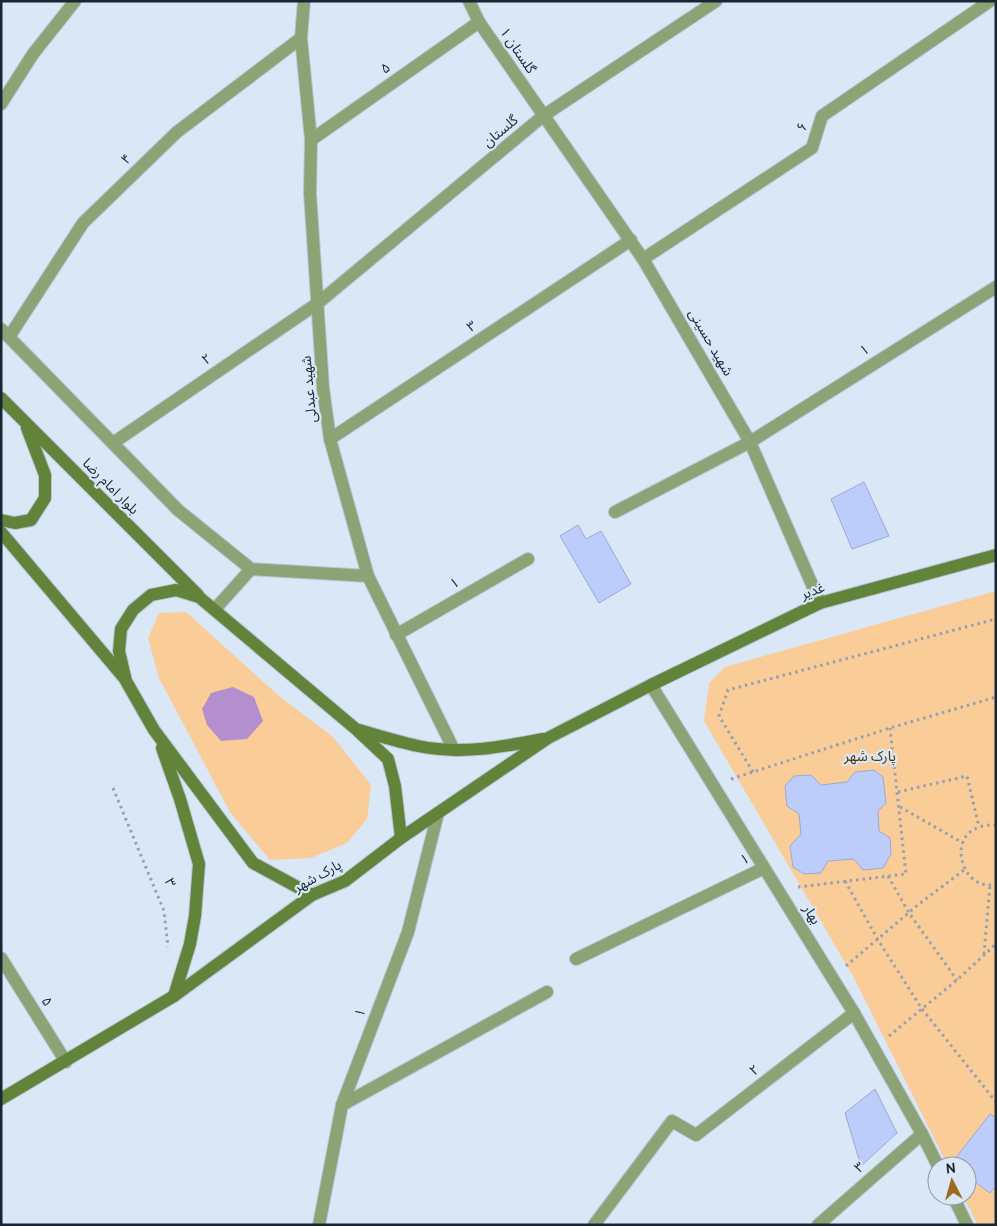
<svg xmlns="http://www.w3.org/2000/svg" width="997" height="1226" font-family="Overpass,'Noto Sans Arabic',sans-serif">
  <rect width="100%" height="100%" fill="#d9e7f7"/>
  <g fill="#facc98">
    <polygon points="996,591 996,1225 978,1225 963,1196 967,1196 967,1166 948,1166 854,978 704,721 709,683 725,667"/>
    <polygon points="186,612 279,696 333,737 371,785 367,819 347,843 311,858 270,860 230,812 159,678 148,638 159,613"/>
  </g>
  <polygon fill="#b48fcf" points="233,687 254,697 263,721 247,739 221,741 207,725 202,709 211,693"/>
  <g fill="#bdcdfb" stroke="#9aa9d5">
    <polygon points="864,482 889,536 852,549 831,499"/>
    <polygon points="578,525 586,539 601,531 631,584 599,603 560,536"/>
    <polygon points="874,770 883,777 886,803 878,811 879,831 890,838 891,854 883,868 863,870 854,859 828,861 821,873 804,874 793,867 790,846 801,834 799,814 787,806 785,786 794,776 811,775 821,785 847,782 855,772"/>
    <polygon points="875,1089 897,1133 861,1166 845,1113"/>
    <polygon points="990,1114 996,1118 996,1186 990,1193 967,1176 967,1166 954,1166 951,1164"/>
  </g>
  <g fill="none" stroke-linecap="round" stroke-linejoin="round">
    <defs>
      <g id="service">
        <polyline points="643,259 812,148 822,116 990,1"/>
        <polyline points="615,512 750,442"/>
        <polyline points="396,635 528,559"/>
        <polyline points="1,958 66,1062"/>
      </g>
      <g id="minor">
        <polyline points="304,1 301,38 311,140 310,193 323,388 330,439 368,576 454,750"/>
        <polyline points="469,1 479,22 643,259 750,442 820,603"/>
        <polyline points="1,104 33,54 75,1"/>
        <polyline points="311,140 479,22"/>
        <polyline points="1,329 178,510 251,569 368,576"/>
        <polyline points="9,337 83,223 177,132 301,38"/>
        <polyline points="330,439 631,240"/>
        <polyline points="750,442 996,287"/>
        <polyline points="113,443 318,303 543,116 716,1"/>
        <polyline points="215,609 251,569"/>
        <polyline points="651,685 854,1013 922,1134 938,1166"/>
        <polyline points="576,959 764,868"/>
        <polyline points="342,1105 547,992"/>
        <polyline points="953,1196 967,1225"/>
        <polyline points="319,1225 342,1105 408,932 438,813"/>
        <polyline points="594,1225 672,1121 696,1135 854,1013"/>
        <polyline points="818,1225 922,1134"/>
      </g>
      <g id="secondary">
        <polyline points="1,398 198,595"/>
        <polyline points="1,520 15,523 31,520 45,498 45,475 27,428"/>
        <polyline points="1,532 125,679"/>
        <path d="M359,730C379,736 399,742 418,746C461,755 502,747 543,739"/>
        <polyline points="162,748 180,799 199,864 195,916 190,944 174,996"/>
        <polyline points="312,895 253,863 154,730 126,681 119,651 121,629 133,610 151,595 176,590 199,597 357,730 388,759 395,786 401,838"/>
        <polyline points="1,1099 174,996 312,895 345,881 401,838 548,738 651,685 820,603 996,555"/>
      </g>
    </defs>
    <use href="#service" stroke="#b6c4d4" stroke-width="14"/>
    <use href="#minor" stroke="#b6c4d4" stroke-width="14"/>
    <use href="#secondary" stroke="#b6c4d4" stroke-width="14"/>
    <g stroke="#93a1b0" stroke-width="3" stroke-dasharray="2.5 4" stroke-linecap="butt">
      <polyline points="753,772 719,716 728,690 996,619"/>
      <polyline points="731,779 890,728 996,697"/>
      <polyline points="113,788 164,911 168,947"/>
      <polyline points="898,792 967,776 979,827"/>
      <polyline points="900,807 963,843"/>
      <path d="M996,825C991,825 985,825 980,827C946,836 962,893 996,884"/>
      <polyline points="888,876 909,913 957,980"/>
      <polyline points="845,881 878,940 922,1009 996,1102"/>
      <polyline points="798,887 906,874 890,728"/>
      <polyline points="984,954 990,885"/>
      <polyline points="846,966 919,904 964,870"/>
      <polyline points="889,1036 957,980 996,944"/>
    </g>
    <use href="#service" stroke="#8ca475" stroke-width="12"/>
    <use href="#minor" stroke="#8ca475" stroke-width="12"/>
    <use href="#secondary" stroke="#61833a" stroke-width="12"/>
  </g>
  <g text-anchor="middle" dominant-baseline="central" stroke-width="4.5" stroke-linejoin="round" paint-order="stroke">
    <g font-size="14" fill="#192735" stroke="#d9e7f7">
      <text transform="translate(517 51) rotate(56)">گلستان ۱</text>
      <text transform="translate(386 69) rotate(-35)">۵</text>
      <text transform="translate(803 127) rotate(-73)">۶</text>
      <text transform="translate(501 132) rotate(-40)">گلستان</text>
      <text transform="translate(127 160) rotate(-44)">۴</text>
      <text transform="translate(472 327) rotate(-34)">۳</text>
      <text transform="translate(710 343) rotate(60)">شهید حسینی</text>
      <text transform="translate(865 351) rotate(-32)">۱</text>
      <text transform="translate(207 360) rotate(-34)">۲</text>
      <text transform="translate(310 389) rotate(-95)">شهید عبدلی</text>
      <text transform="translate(110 487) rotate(45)">بلوار امام رضا</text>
      <text transform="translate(455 584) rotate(-30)">۱</text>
      <text transform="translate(813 592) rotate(-21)">غدیر</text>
      <text transform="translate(745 860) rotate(-26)">۱</text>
      <text transform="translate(318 877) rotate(-29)">پارک شهر</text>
      <text transform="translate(169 883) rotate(67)">۳</text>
      <text transform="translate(811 915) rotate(58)">بهار</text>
      <text transform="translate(46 1002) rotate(58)">۵</text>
      <text transform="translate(361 1013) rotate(-69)">۱</text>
      <text transform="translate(755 1071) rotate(-38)">۲</text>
      <text transform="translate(860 1168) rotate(-41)">۳</text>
    </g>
    <g font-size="14" fill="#543200" stroke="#d9e7f7">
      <text x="870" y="757">پارک شهر</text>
    </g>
  </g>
  <rect width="997" height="1226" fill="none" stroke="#192735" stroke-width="5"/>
  <g transform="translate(952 1181) rotate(354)"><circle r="24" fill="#d9e7f7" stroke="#8c9aa9"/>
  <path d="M0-4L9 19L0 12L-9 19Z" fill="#9e6921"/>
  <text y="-8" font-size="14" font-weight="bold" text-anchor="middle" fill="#192735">N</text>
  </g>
</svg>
